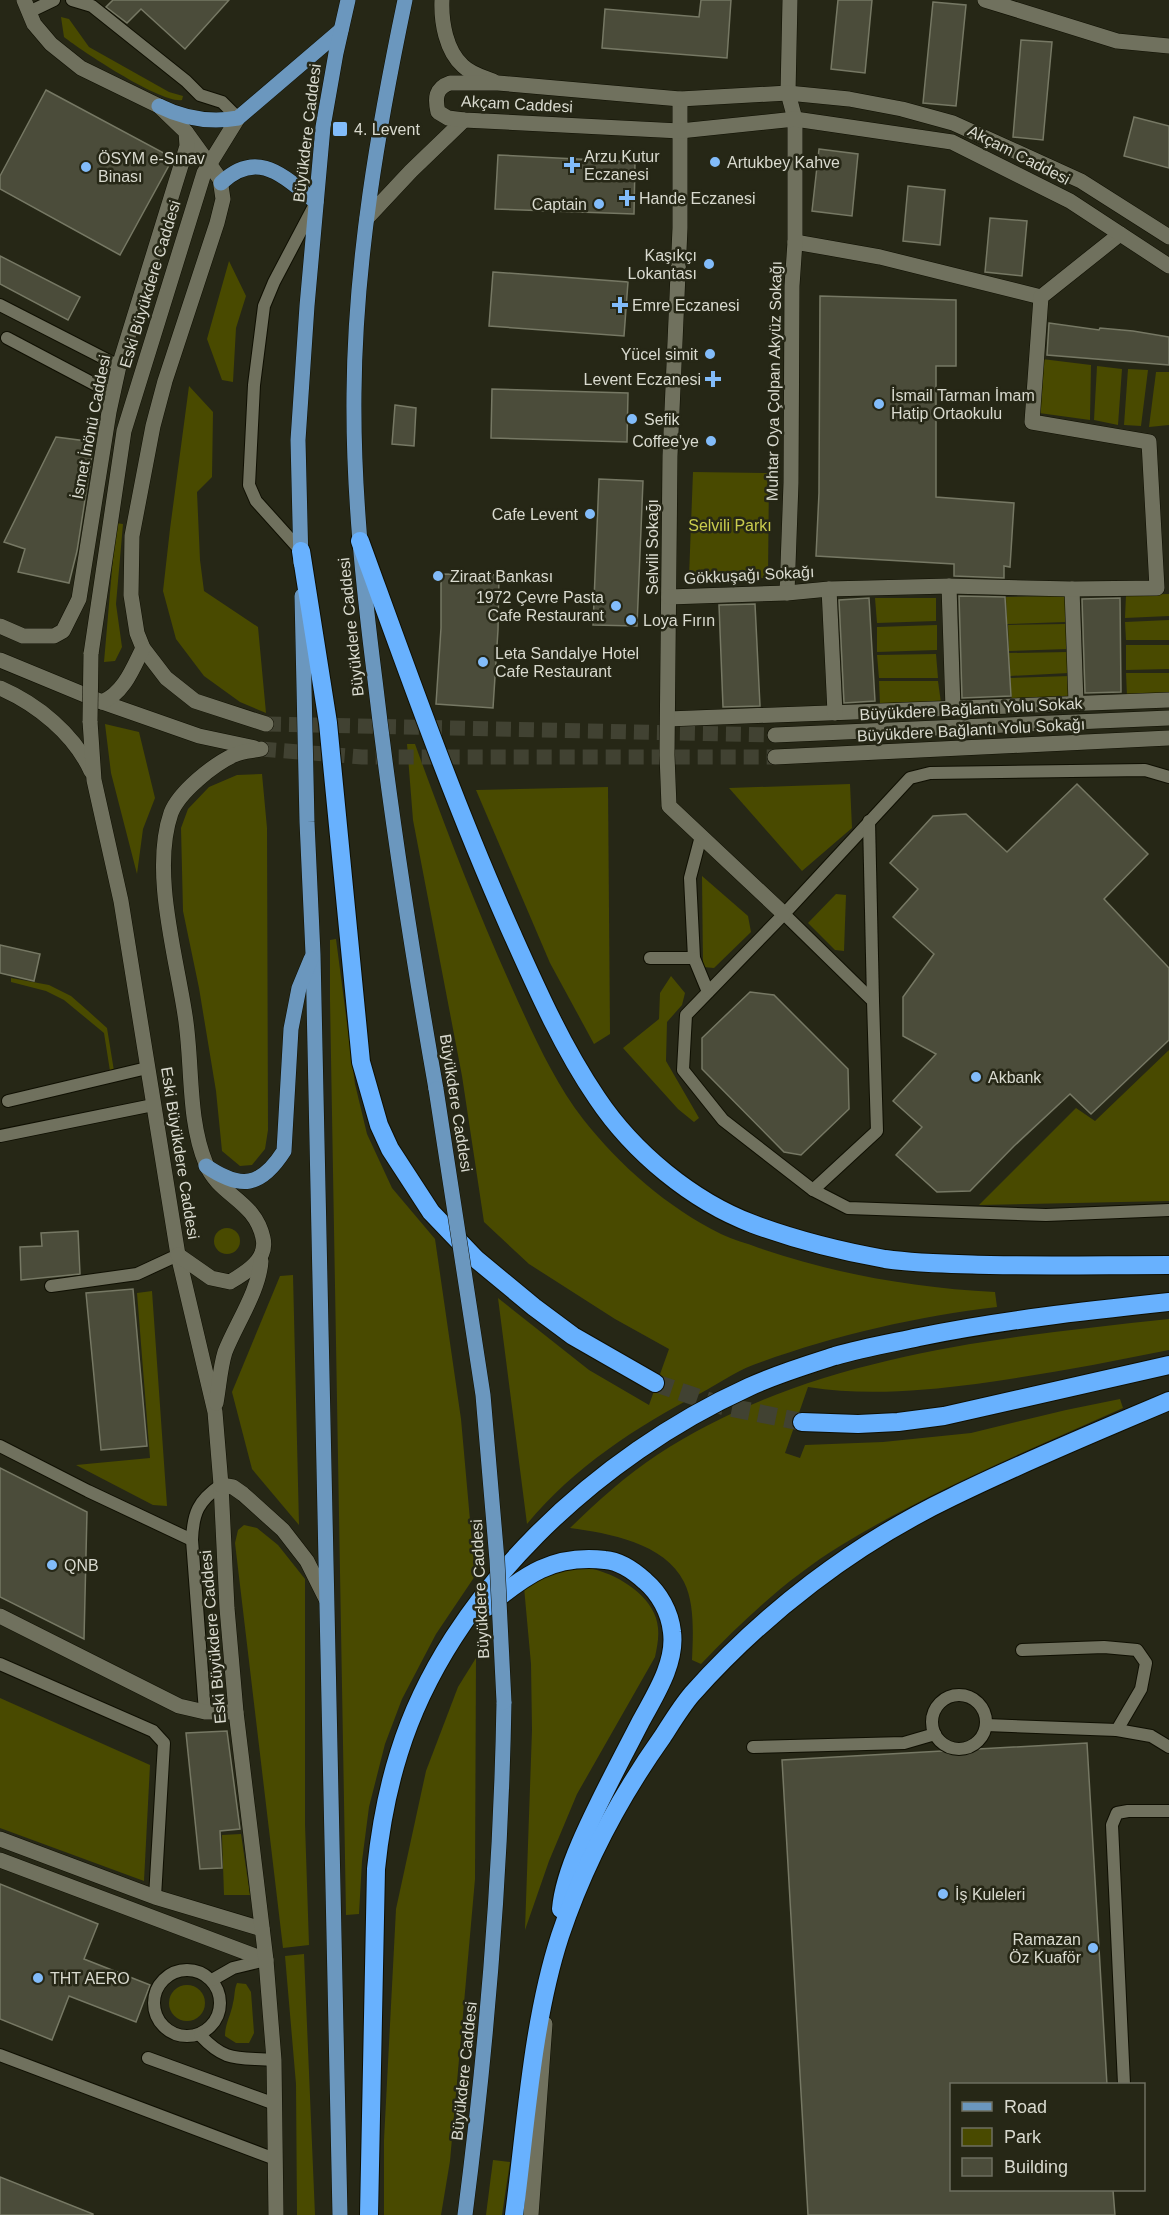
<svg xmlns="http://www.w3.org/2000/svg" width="1169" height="2215" font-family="Arial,sans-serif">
  <rect width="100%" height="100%" fill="#262716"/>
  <g fill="#494a00">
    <path d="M61,17L69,19L89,47L169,92L183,96L182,100C162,104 83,52 64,37Z"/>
    <polygon points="229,261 246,296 236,328 233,382 222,380 207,339"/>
    <polygon points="1042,359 1091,365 1090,420 1039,413"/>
    <polygon points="1097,366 1122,369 1118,425 1094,420"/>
    <polygon points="1128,369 1148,370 1141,426 1124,425"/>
    <polygon points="1156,372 1169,372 1169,425 1149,427"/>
    <polygon points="189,386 213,412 212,477 197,492 200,560 204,591 258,627 266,713 240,702 204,676 176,639 163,591 170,529"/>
    <polygon points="693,472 769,473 768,578 689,577"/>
    <polygon points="116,523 123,524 116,604 122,647 115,661 104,662"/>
    <polygon points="1169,594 1169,616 1125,618 1126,595"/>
    <polygon points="1066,596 1066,622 1007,624 1006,597"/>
    <polygon points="875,598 936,598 936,621 877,623"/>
    <polygon points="1169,620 1169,640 1126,640 1125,622"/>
    <polygon points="1066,624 1068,649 1009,651 1008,625"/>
    <polygon points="937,625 937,650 877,652 877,627"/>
    <polygon points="1126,645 1169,645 1169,669 1126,670"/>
    <polygon points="1068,652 1069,673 1010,676 1009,653"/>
    <polygon points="936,654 938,678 879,678 877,655"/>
    <polygon points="1126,673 1169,673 1169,696 1127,696"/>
    <polygon points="1070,676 1071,700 1012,703 1010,678"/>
    <polygon points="879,681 938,681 941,703 880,705"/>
    <polygon points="105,724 139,732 155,798 143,829 137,874 111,773"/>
    <path d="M407,744H415C445,827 476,908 512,988C532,1032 553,1080 583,1119C620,1166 667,1207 721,1234C733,1240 747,1243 759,1248C834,1274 915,1288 995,1292L997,1307C917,1316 828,1337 753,1365C735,1372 718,1384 701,1393C636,1427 574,1467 527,1524L498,1298L589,1370L649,1405L669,1349L615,1319L529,1264L484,1222L462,1076L413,820Z"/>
    <polygon points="262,774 267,828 268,1130 265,1149 252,1165 240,1166 222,1151 216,1091 199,988 183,911 181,828 188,809 209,787 237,775"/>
    <polygon points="850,784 852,828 802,871 729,788"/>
    <polygon points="608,787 610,1034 594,1044 550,963 476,790"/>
    <polygon points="702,876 748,916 751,932 714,968 703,967"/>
    <polygon points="836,894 846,895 844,951 835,950 808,923"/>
    <polygon points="336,939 355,1084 367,1134 392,1188 435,1239 461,1419 475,1576 436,1634 402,1699 385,1744 369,1807 362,1861 359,1914 346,1915 330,1000 330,940"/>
    <polygon points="671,976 685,993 682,1005 667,1022 666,1061 699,1118 694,1122 678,1109 623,1048 659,1019 660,993"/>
    <polygon points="11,978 49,985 71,996 87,1010 107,1028 114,1071 110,1071 104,1033 64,1000 46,991 11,982"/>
    <polygon points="1169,1050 1169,1201 979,1205 1076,1108 1095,1121"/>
    <circle cx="227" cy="1241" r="13"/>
    <polygon points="293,1275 299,1525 252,1469 232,1392 280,1276"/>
    <polygon points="152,1291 167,1506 153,1505 76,1465 150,1458 137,1293"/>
    <path d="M1169,1319V1350C1105,1363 1041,1375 976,1384C920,1391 864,1396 808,1387L785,1453L800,1458L805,1445L883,1442L971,1433L1066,1410L1120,1399L1123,1408C1027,1451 930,1491 840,1546C788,1578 743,1620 701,1664L692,1660C693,1637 695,1603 684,1582C665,1543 608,1533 570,1528C597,1502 625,1476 657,1455C809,1356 993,1338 1169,1319Z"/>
    <polygon points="244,1525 257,1528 278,1545 305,1579 305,1824 309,1945 283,1948 235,1543 238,1530"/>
    <path d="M567,1567C578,1568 590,1567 600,1571C625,1579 656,1600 658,1628C659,1638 657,1647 655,1657L577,1794L549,1861L525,1930L532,1730L531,1664L524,1587L541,1575Z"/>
    <polygon points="476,1658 475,1879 450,2161 441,2215 384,2215 384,2140 396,1909 426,1771 458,1687"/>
    <polygon points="0,1698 150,1765 144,1881 0,1828"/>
    <polygon points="241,1834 250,1895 224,1895 222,1835"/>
    <polygon points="304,1954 315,2215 297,2215 296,2084 285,1956"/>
    <path d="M237,1983L246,1984L251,1992L254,2033L249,2043H236L225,2036C225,2024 231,2015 233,2003C235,1996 234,1990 237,1983Z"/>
    <circle cx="187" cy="2003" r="18"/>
    <polygon points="493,2160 510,2162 502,2215 486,2215"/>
  </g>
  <g fill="#4b4c3a" stroke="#767864" stroke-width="1.5">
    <polygon points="113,0 229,0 185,49 141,9 127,23 106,7"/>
    <polygon points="701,0 731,0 727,58 602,48 605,9 699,17"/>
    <polygon points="838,0 872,0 865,73 831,69"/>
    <polygon points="933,2 966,5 956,106 923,103"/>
    <polygon points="1021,40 1052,42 1043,140 1013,137"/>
    <polygon points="46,90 173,158 120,255 0,189 0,176"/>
    <polygon points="1134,117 1169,126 1169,168 1124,156"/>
    <polygon points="819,149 858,154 852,216 812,211"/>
    <polygon points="498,155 635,162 634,214 495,209"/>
    <polygon points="908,186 945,190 940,245 903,241"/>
    <polygon points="990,218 1027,221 1022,276 985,272"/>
    <polygon points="0,256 80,297 68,320 0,284"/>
    <polygon points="493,272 628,282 624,336 489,326"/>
    <polygon points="820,296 956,300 956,366 936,366 936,497 1014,503 1010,567 1004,566 1004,578 954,576 954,564 816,556 819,493"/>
    <polygon points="1049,323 1099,330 1100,328 1133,331 1169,337 1169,365 1047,355"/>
    <polygon points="492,389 628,393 627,442 491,438"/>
    <polygon points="395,405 416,408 414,446 392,444"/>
    <polygon points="56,437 94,442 77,551 69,583 18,572 25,549 4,542"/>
    <polygon points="599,479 643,481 637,626 593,625"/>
    <polygon points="441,574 499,575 498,630 493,708 436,704 441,628"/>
    <polygon points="959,596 1005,597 1011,696 962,698"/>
    <polygon points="869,598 875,701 844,703 839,600"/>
    <polygon points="1120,598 1121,692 1085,693 1082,599"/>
    <polygon points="755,604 760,706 723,707 719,605"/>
    <polygon points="1077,784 1148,854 1104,899 1169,968 1169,1040 1091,1114 1070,1094 1014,1146 970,1191 937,1192 896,1155 922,1127 893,1101 936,1054 903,1036 903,997 934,954 893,917 918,889 890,863 933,816 966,814 1007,852"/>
    <polygon points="0,945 40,954 34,981 0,973"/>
    <polygon points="750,992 774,995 848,1069 849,1109 801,1155 784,1152 702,1069 702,1038"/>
    <polygon points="78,1231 80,1274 21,1280 20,1247 42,1246 41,1233"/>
    <polygon points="133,1289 147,1446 101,1450 86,1293"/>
    <polygon points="0,1468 87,1512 84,1639 0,1597"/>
    <polygon points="227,1731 240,1829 220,1831 222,1868 200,1869 186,1733"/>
    <polygon points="1087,1743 1107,2085 951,2085 951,2190 1113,2190 1115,2215 808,2215 782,1760"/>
    <polygon points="0,1884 98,1924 84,1959 150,1985 136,2022 69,1996 52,2040 0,2019"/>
    <polygon points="0,2177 93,2214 93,2215 0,2215"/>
  </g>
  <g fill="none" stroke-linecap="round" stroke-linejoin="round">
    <g stroke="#414232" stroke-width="15" stroke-dasharray="15 8" stroke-linecap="butt">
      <polyline points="266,724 775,735"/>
      <polyline points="261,749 362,757 775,757"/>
    </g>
    <polyline stroke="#414232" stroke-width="18" stroke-dasharray="18 9" stroke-linecap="butt" points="655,1383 723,1406 802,1422"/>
    <defs>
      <g id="service">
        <polyline points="72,0 92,6 186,81 200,95 222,102 238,118"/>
        <polyline points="29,12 54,0"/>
        <polyline points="0,305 119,366"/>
        <polyline points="7,338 113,394"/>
        <polyline points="301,551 256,501 249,485 254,385 264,306 274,282 314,206"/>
        <polyline points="1169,777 1145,770 930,773 910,778 784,914 686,1015 683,1070 723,1120 813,1190 848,1208 1046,1215 1169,1210"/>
        <polyline points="869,821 873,1001"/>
        <polyline points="701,836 690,878 694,958 708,992"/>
        <polyline points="784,914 873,1001 877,1131 813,1190"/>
        <polyline points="650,958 694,958"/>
        <polyline points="8,1101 147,1068"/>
        <polyline points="0,1136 153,1105"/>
        <polyline points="51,1286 137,1274 178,1255"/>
        <polyline points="0,1446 88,1491 192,1540"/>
        <polyline points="1022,1650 1104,1647 1137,1650 1146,1663 1141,1689 1117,1730"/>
        <polyline points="0,1664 153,1731 164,1743 155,1897"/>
        <circle cx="959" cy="1722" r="27"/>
        <path d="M205,1712L192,1540C193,1513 198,1501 221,1485"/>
        <polyline points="986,1725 1117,1730 1151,1736 1169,1747"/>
        <polyline points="753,1747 904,1743 935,1734"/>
        <circle cx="187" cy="2003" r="33"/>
        <polyline points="212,1980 233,1968 266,1960"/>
        <path d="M200,2035C226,2063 237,2057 274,2060"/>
        <polyline points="0,2055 275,2159"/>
        <polyline points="148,2058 275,2104"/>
        <polyline points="1124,2084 1112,1825 1117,1813 1128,1811 1169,1811"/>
      </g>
      <polyline id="pedestrian" points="668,719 1169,700"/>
      <g id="minor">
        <polyline points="985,0 1117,41 1169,46"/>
        <polyline points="680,131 680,228 670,456 667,755 669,806 784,914"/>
        <polyline points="795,242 880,257 1041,297"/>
        <polyline points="949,586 953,709"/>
        <polyline points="829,589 835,713"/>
        <polyline points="1072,589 1076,703"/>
        <polyline points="787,593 791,483 792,286 795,242 795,119 788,93 790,0"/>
        <polyline points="669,597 787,593 829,589 949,586 1072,589 1157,588 1149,442 1032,422 1041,297 1120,234"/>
        <polyline points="0,1616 179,1706 205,1712 236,1712"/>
        <polyline points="0,1839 155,1897 262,1929"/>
        <polyline points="0,1860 266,1960"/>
      </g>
      <g id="tertiary">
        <polyline points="186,132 220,179 223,199 217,223 165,381 153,426 132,536 131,595 137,633 143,648 166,678 195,701 266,724"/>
        <polyline points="91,654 124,431 204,173 238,118"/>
        <polyline points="0,660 102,702 199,736 255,748"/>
        <path d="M0,688C37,704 74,734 91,771"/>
        <path d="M102,702C124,693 133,668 143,648"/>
        <polyline points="90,721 94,780 121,901 178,1255 215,1412 221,1485 227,1608 236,1712 266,1960 274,2060 276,2215"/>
        <polyline points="775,735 1169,718"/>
        <polyline points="775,757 1169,738"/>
        <path d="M178,1255L211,1278L230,1282C245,1273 268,1260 263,1238C255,1200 219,1196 206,1164C187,1118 193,1064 185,1015C176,955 151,871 171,813C179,792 214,764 234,755C242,751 252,751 261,749"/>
        <path d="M216,1403C219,1387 220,1368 225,1352C236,1324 259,1291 261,1261"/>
        <polyline points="221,1485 233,1487 243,1494 283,1530 307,1561 326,1599"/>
        <polyline points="531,2215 545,2024"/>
      </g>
      <g id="secondary">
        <path d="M442,0C441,22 446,51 463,66C471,74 483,77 493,81"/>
        <polyline points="680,99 680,131"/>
        <polyline points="367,218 411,171 464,120"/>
        <path d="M1169,237L1081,181L953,123L902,109L849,99L788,93L680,99L498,83H450C435,88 435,99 438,112L448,118L464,120L680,131L795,119L952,142L1070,201L1169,266"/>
        <polyline points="0,626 23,636 54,636 63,631 79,599 109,412 119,366 187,146 186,132 159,106 81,68 51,44 34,24 24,0"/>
      </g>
      <g id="primary">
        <path d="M405,0C378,129 355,261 354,394C353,489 363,585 375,680C391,817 412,953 436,1089"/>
        <path d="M159,106C185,119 210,123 238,118L341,30"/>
        <path d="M221,183C258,148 284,177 316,202"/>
        <polyline points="301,563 298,440 307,306 323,127 336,53 348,0"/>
        <polyline points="302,596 307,822 313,954 340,2215"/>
        <path d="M206,1166C241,1190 261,1187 284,1151L291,1029L299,988L311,959"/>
        <path d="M465,2215C487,2044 501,1874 504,1702"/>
      </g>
      <g id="motorway">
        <path d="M360,541C407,670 453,801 509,927C535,985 561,1045 597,1098C633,1152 692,1201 753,1224C796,1240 840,1251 885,1259C919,1264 955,1264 990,1265C1049,1266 1109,1265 1169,1265"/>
        <polyline points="301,551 328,723 361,1062 379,1125 390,1149 431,1212 476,1259 534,1307 573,1336 655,1383"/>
        <polyline points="802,1422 858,1424 898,1422 944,1416 1169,1365"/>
        <path d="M487,1607C525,1575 553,1554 605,1560C619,1561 634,1571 645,1581C659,1593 670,1612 672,1632C676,1663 655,1695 641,1721C620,1762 598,1802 580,1844C571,1865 563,1886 561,1909"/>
        <path d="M369,2215L376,1869C380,1830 387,1791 399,1753C449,1592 599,1455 749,1387C777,1374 807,1365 835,1356C862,1348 891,1343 919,1337C1002,1320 1085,1311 1169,1302"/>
        <path d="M514,2215C526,2125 532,2022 560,1936C584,1864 619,1798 663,1736C672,1722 681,1707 692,1694C764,1613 854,1544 952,1497C1023,1462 1096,1432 1169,1401"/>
      </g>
    </defs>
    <use href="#service" stroke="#0f0f02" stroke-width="14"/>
    <use href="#pedestrian" stroke="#0f0f02" stroke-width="16"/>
    <use href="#minor" stroke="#0f0f02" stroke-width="16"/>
    <use href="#tertiary" stroke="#0f0f02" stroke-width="16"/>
    <use href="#secondary" stroke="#0f0f02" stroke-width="16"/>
    <use href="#primary" stroke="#0f0f02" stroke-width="16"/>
    <use href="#motorway" stroke="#0f0f02" stroke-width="20"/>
    <use href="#service" stroke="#70715e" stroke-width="12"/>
    <use href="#pedestrian" stroke="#70715e" stroke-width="15"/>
    <use href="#minor" stroke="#70715e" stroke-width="15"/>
    <use href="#tertiary" stroke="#70715e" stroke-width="15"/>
    <use href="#secondary" stroke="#70715e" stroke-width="15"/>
    <use href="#primary" stroke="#6b97be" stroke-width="15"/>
    <use href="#motorway" stroke="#68b1fe" stroke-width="18"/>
    <defs>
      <polyline id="tertiary-bridge" points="90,721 91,654"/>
      <polyline id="primary-bridge" points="436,1089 483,1395 497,1560 504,1702"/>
    </defs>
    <use href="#tertiary-bridge" stroke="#0f0f02" stroke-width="16" stroke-linecap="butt"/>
    <use href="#primary-bridge" stroke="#0f0f02" stroke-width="16" stroke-linecap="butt"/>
    <use href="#tertiary-bridge" stroke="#70715e" stroke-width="15"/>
    <use href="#primary-bridge" stroke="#6b97be" stroke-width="15"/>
  </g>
  <g fill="#82bcfa" stroke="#262716" stroke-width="2">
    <rect x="332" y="121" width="16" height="16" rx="3"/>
    <circle cx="715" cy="162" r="6"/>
    <path d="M569 156h6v6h6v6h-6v6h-6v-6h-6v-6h6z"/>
    <circle cx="86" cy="167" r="6"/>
    <path d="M624 189h6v6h6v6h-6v6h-6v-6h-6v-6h6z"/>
    <circle cx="599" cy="204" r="6"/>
    <circle cx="709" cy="264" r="6"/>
    <path d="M617 296h6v6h6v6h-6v6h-6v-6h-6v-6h6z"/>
    <circle cx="710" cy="354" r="6"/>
    <path d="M710 370h6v6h6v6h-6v6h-6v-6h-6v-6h6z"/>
    <circle cx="879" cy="404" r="6"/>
    <circle cx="632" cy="419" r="6"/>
    <circle cx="711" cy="441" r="6"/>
    <circle cx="590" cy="514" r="6"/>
    <circle cx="438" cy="576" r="6"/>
    <circle cx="616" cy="606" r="6"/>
    <circle cx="631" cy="620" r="6"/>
    <circle cx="483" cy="662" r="6"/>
    <circle cx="976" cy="1077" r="6"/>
    <circle cx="52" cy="1565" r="6"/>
    <circle cx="943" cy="1894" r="6"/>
    <circle cx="1093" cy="1948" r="6"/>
    <circle cx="38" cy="1978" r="6"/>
  </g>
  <g text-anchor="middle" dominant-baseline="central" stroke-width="5" stroke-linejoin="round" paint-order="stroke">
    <g font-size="16" fill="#d9dacf" stroke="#262716">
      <text transform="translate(517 104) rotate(3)">Akçam Caddesi</text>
      <text transform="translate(307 133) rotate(-83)">Büyükdere Caddesi</text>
      <text transform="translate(1019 155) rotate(27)">Akçam Caddesi</text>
      <text transform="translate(150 284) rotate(-73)">Eski Büyükdere Caddesi</text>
      <text transform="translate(774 381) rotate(-89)">Muhtar Oya Çolpan Akyüz Sokağı</text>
      <text transform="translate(91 427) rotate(-79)">İsmet İnönü Caddesi</text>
      <text transform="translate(652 547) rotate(-90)">Selvili Sokağı</text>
      <text transform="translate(749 575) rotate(-3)">Gökkuşağı Sokağı</text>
      <text transform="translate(351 627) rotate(-96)">Büyükdere Caddesi</text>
      <text transform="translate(971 709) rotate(-3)">Büyükdere Bağlantı Yolu Sokak</text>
      <text transform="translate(971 730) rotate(-3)">Büyükdere Bağlantı Yolu Sokağı</text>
      <text transform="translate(456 1103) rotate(81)">Büyükdere Caddesi</text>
      <text transform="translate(180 1153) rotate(81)">Eski Büyükdere Caddesi</text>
      <text transform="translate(480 1589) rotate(-93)">Büyükdere Caddesi</text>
      <text transform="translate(213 1637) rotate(-95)">Eski Büyükdere Caddesi</text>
      <text transform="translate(464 2071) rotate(-84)">Büyükdere Caddesi</text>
    </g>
    <g font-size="16" fill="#d9dacf" stroke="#262716" text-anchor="start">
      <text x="354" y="129">4. Levent</text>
      <text x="584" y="156">Arzu Kutur<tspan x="584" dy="18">Eczanesi</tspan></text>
      <text x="98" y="158">ÖSYM e-Sınav<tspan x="98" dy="18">Binası</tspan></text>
      <text x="727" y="162">Artukbey Kahve</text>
      <text x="639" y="198">Hande Eczanesi</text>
      <text x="587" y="204" text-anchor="end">Captain</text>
      <text x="697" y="255" text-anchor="end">Kaşıkçı<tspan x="697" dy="18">Lokantası</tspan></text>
      <text x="632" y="305">Emre Eczanesi</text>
      <text x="698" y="354" text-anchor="end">Yücel simit</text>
      <text x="701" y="379" text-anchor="end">Levent Eczanesi</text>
      <text x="891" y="395">İsmail Tarman İmam<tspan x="891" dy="18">Hatip Ortaokulu</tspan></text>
      <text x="644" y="419">Sefik</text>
      <text x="699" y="441" text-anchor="end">Coffee'ye</text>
      <text x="578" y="514" text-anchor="end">Cafe Levent</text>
      <text x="450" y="576">Ziraat Bankası</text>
      <text x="604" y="597" text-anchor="end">1972 Çevre Pasta<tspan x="604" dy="18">Cafe Restaurant</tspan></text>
      <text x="643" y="620">Loya Fırın</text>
      <text x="495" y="653">Leta Sandalye Hotel<tspan x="495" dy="18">Cafe Restaurant</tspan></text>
      <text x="988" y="1077">Akbank</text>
      <text x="64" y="1565">QNB</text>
      <text x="955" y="1894">İş Kuleleri</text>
      <text x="1081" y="1939" text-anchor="end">Ramazan<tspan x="1081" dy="18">Öz Kuaför</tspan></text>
      <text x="50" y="1978">THT AERO</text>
    </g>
    <g font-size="16" fill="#c9cc4d" stroke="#262716">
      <text x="730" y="525">Selvili Parkı</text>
    </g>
  </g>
  <rect x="950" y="2083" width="195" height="108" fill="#262716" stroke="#6e6f60" stroke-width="1.5"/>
  <rect x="962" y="2102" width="30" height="9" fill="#6b97be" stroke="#6e6f60" stroke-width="1.5"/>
  <text x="1004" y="2113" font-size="18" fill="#d9dacf">Road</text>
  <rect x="962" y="2128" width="30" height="18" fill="#494a00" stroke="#6e6f60" stroke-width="1.5"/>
  <text x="1004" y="2143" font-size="18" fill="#d9dacf">Park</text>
  <rect x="962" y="2158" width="30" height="18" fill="#4b4c3a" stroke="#6e6f60" stroke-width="1.5"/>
  <text x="1004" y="2173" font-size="18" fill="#d9dacf">Building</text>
</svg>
